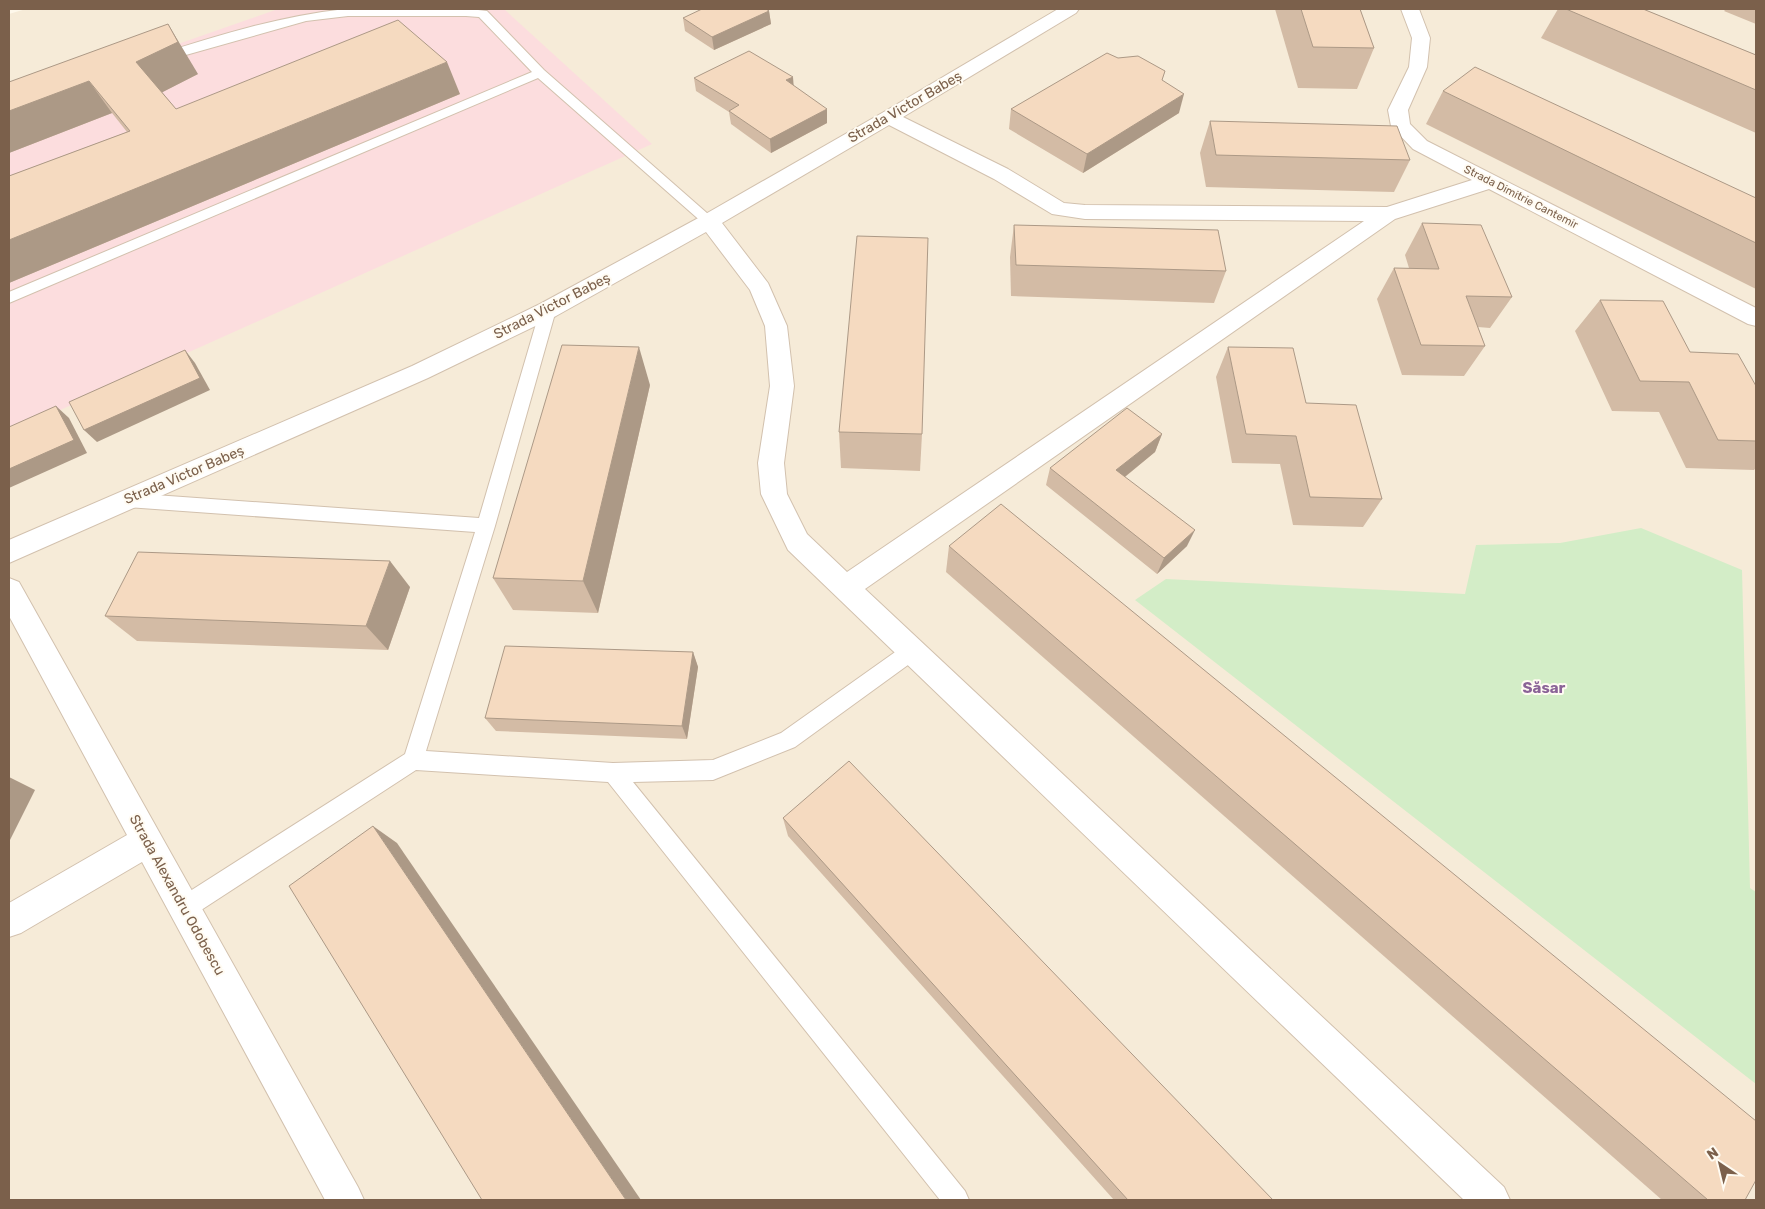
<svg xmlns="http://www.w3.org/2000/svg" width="1765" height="1209" font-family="Rubik,sans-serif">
  <rect width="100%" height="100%" fill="#fef8eb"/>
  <polygon fill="#f6ebd8" points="26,9 1756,9 1756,1200 9,1200 9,14"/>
  <polygon fill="#fcddde" points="278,9 504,9 652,144 9,433 9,103"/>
  <polygon fill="#d3edc7" points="1641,528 1742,570 1750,888 1756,892 1756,1084 1135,600 1166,579 1465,594 1476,545 1560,543"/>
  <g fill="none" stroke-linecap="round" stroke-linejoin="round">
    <defs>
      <g id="lane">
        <path d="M345,9H469L487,11L544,70L716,221L714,224H704L538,78L9,303V292L532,72L479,17L466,16H348L306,21L161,62L155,58L157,55C218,35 281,16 345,9Z"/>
        <polygon points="548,305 553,306 556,310 495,526 426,751 613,763 713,760 781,733 905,645 912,643 919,645 922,651 919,657 795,747 713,780 633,782 965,1191 969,1200 940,1200 608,782 416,770 192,916 184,919 176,916 173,908 176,900 405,754 475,532 127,507 121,505 118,500 121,495 127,493 479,518 540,310 543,306"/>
      </g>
      <g id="street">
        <path d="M1058,9H1079L1076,13L903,117L1008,169L1064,203L1085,205L1387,207L1472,180L1413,149L1391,126L1388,110L1409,67L1412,38L1401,9H1419L1430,38L1427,67L1408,110L1410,124L1427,141L1756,308V326L1748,324L1489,189L1395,219L865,589L1504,1187L1510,1200H1464L788,550L761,494L758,463L770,386L765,326L750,290L706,232L556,316L428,378L9,563V540L412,366L540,304L702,216L882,113ZM889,125L994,179L1052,214L1085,219L1364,221L847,572L807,534L787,494L784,463L794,386L787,326L768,283L722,223Z"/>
        <polygon points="9,578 19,582 358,1187 364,1200 325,1200 142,862 21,933 9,937 9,903 127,835 9,616"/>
      </g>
    </defs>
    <use href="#lane" stroke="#d2c1ae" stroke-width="2"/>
    <use href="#street" stroke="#d2c1ae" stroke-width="2"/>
    <use href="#lane" fill="#fff" fill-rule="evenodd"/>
    <use href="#street" fill="#fff" fill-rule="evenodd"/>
  </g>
  <g fill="#d3bba5">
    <polygon points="1275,9 1360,9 1374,48 1357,89 1298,88"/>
    <polygon points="1558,9 1643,9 1756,55 1756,133 1541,38"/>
    <polygon points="1726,9 1756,9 1756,24 1724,11"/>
    <polygon points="769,11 771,24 714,50 685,31 683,18"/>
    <polygon points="1118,58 1165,71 1162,80 1179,113 1083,173 1009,129 1011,109"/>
    <polygon points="198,74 162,92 176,109 460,94 9,283 9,176 127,132 112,113 9,153 9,82"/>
    <polygon points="694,78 794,86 827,123 771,153 731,124 729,112 696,91"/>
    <polygon points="1443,91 1756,198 1756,289 1426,124"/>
    <polygon points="1210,121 1410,160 1394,192 1206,187 1200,153"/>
    <polygon points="1422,223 1512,297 1490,328 1478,327 1485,346 1464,376 1402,375 1377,299 1394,268 1409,268 1405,255"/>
    <polygon points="1014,225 1226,271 1214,303 1011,296 1010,257"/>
    <polygon points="1600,300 1690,352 1756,386 1756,468 1754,470 1686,468 1659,412 1612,411 1575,331"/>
    <polygon points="1228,347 1306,403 1382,499 1363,527 1293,525 1280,464 1232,463 1216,377"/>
    <polygon points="650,385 598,613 513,610 493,578"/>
    <polygon points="839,432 922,434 920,471 841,468"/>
    <polygon points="1162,434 1155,452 1125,477 1187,546 1157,574 1046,485 1050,468"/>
    <polygon points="949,546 1745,1200 1662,1200 946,572"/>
    <polygon points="410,587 388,650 137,641 105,616"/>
    <polygon points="693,652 698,667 687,739 496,731 485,718"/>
    <polygon points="783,818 1273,1200 1114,1200 788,836"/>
  </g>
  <g fill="#ac9986">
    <polygon points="769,11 771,24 714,50 712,37"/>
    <polygon points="168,24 198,74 157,95 136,62"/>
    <polygon points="447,62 460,94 9,283 9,240"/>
    <polygon points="793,77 794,90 786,80"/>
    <polygon points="89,81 112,113 9,153 9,111"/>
    <polygon points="1184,94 1179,113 1083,173 1087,154"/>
    <polygon points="827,109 827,123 771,153 770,139"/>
    <polygon points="639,347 650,385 598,613 583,581"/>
    <polygon points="185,350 195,363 210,390 97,442 84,430"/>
    <polygon points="56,406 69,418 87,453 9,488 9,469"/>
    <polygon points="1162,434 1155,452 1111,488 1116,470"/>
    <polygon points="1195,530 1187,546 1157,574 1164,558"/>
    <polygon points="390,561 410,587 388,650 366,626"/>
    <polygon points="693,652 698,667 687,739 682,726"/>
    <polygon points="9,777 35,790 9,842"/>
    <polygon points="373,826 397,843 641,1200 626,1200"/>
  </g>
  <g fill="#f5dac0" stroke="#ac9986">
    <polygon points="702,9 766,9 769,11 712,37 683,18"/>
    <polygon points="1301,9 1360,9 1374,48 1313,47"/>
    <polygon points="1566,9 1643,9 1756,55 1756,90"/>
    <polygon points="398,20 447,62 9,240 9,176 130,131 89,81 9,111 9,82 168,24 178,42 136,62 176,109"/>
    <polygon points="749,51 793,77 786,80 827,109 770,139 729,111 739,105 694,78"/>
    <polygon points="1107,53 1118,58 1138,56 1165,71 1162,80 1184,94 1087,154 1011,109"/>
    <polygon points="1475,67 1756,198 1756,243 1443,91"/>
    <polygon points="1210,121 1397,126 1410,160 1216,155"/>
    <polygon points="1422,223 1481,225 1512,297 1466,296 1485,346 1421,345 1394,268 1439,269"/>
    <polygon points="1014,225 1218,230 1226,271 1016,265"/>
    <polygon points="857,236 928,238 922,434 839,432"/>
    <polygon points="1600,300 1663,301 1690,352 1738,354 1756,386 1756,441 1718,440 1689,382 1640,381"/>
    <polygon points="562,345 639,347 583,581 493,578"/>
    <polygon points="1228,347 1293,348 1306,403 1356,405 1382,499 1310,497 1296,436 1246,434"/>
    <polygon points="185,350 200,378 84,430 69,402"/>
    <polygon points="56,406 74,440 9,469 9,427"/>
    <polygon points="1127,408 1162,434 1116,470 1195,530 1164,558 1050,468"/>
    <polygon points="1001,504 1756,1121 1756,1180 1745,1200 1708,1200 949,546"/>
    <polygon points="138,552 390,561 366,626 105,616"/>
    <polygon points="505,646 693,652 682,726 485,718"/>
    <polygon points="849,761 1273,1200 1128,1200 783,818"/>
    <polygon points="373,826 626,1200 482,1200 289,886"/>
  </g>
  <g text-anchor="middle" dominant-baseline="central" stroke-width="4" stroke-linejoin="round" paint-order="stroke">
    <g font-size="11" fill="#7b604b" stroke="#fffbf2">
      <text transform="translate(1521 197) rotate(27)">Strada Dimitrie Cantemir</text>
    </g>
    <g font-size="14" fill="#7b604b" stroke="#fffbf2">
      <text transform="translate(905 107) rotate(-30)">Strada Victor Babeș</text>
      <text transform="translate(552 306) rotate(-27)">Strada Victor Babeș</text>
      <text transform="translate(184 475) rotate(-23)">Strada Victor Babeș</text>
      <text transform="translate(177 895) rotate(61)">Strada Alexandru Odobescu</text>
    </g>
    <g font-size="15" font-weight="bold" fill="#8a6397" stroke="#fffbf2">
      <text x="1544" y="688">Săsar</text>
    </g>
  </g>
  <rect width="1765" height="1209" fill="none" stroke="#7b604b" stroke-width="20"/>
  <g transform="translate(1720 1164) rotate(325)" stroke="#fffbf2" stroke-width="4" paint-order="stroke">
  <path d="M0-4L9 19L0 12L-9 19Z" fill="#7b604b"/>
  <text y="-8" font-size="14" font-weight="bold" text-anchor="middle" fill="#7b604b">N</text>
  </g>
</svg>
